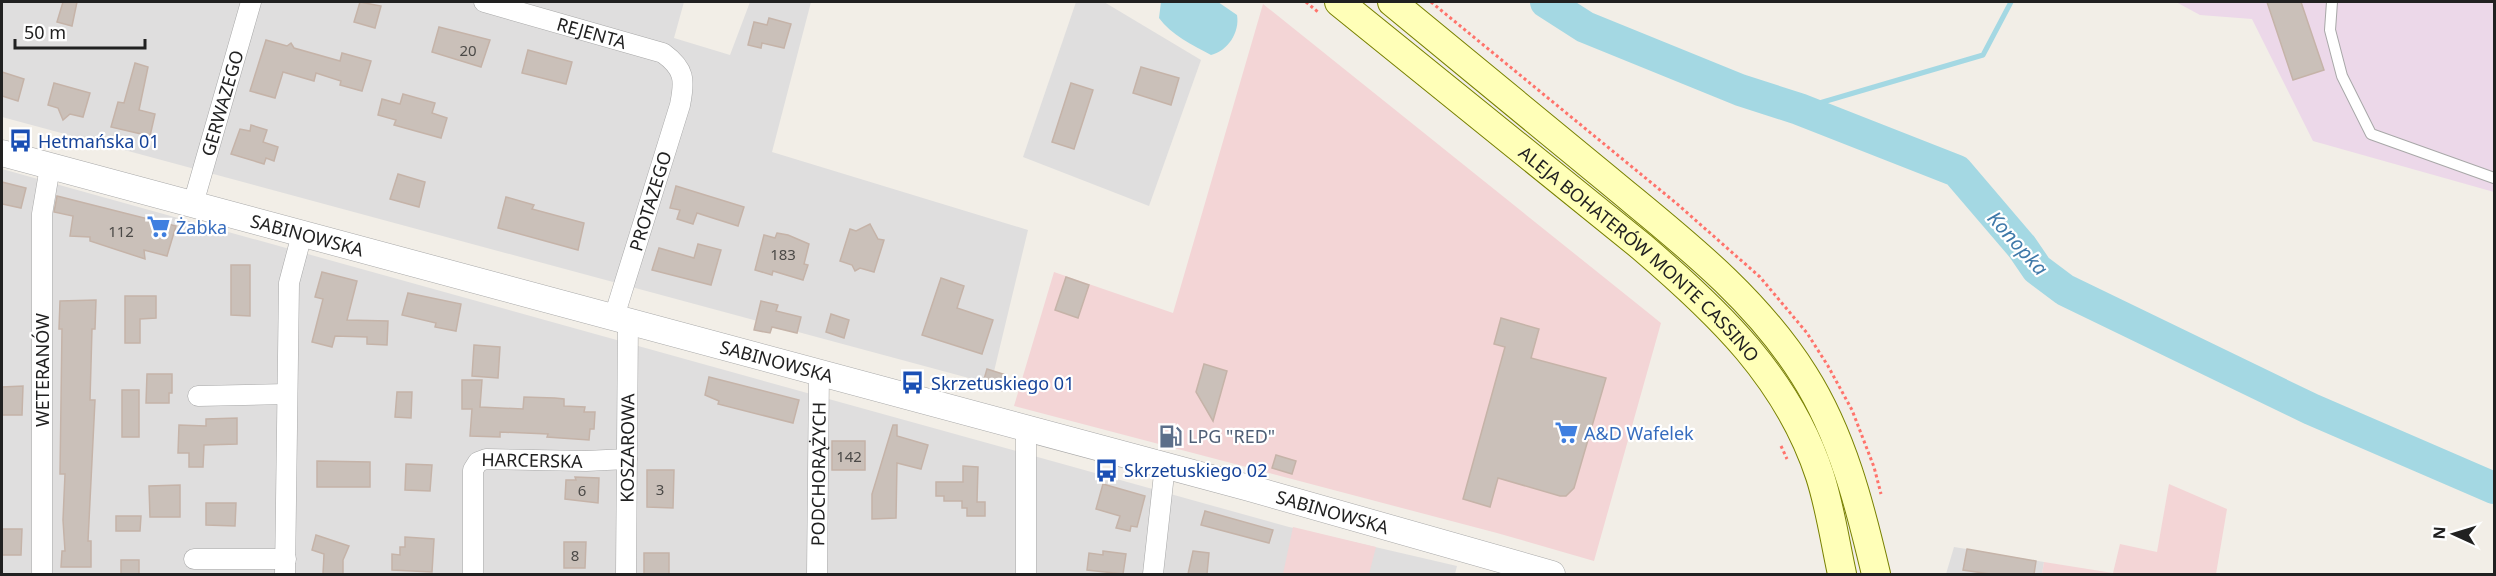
<svg xmlns="http://www.w3.org/2000/svg" width="2496" height="576" font-family="'Noto Sans',sans-serif">
  <rect width="100%" height="100%" fill="#f2eee7"/>
  <g fill="#dfdede">
    <polygon points="2,2 684,2 674,38 730,55 750,2 811,2 772,152 1028,230 991,384 2,117"/>
    <polygon points="1076,2 1104,2 1201,60 1149,206 1023,157"/>
    <polygon points="2,169 1289,527 1457,566 1455,574 2,574"/>
    <polygon points="1954,547 2044,562 2042,574 1946,574"/>
  </g>
  <g fill="#f3d5d6">
    <polygon points="1263,4 1661,323 1594,561 1497,533 1014,406 1054,272 1173,313"/>
    <polygon points="2169,484 2227,509 2216,574 2042,574 2044,562 2113,573 2120,544 2157,552"/>
    <polygon points="1293,527 1376,547 1369,574 1283,574"/>
  </g>
  <polygon fill="#ecd8e9" points="2176,2 2494,2 2494,192 2313,141 2252,19 2200,15"/>
  <path fill="#a4d8e3" d="M1161,2H1218L1237,15C1240,32 1228,51 1211,55C1193,45 1171,35 1159,18Z"/>
  <g fill="none" stroke-linecap="round" stroke-linejoin="round">
    <polyline stroke="#a4d8e3" stroke-width="5" points="1799,109 1983,55 2011,2"/>
    <polyline stroke="#a4d8e3" stroke-width="32" points="1546,2 1585,27 1740,90 1799,109 1957,171 2022,247 2037,269 2065,290 2311,409 2494,488"/>
  </g>
  <g fill="#cac0b9" stroke="#c5b3a8" stroke-width="1.5">
    <polygon points="63,2 77,2 72,26 57,22"/>
    <polygon points="360,2 381,6 375,28 354,22"/>
    <polygon points="2267,2 2301,2 2324,70 2293,80"/>
    <polygon points="769,18 791,24 784,48 762,43 761,48 748,45 754,22 767,25"/>
    <polygon points="439,27 490,40 481,67 432,52"/>
    <polygon points="266,40 287,46 291,43 294,48 340,61 342,53 371,61 362,91 340,85 341,81 316,73 314,81 283,72 275,98 250,91"/>
    <polygon points="528,50 572,62 566,84 522,73"/>
    <polygon points="135,63 148,67 139,110 155,114 150,136 111,127 118,102 124,103"/>
    <polygon points="1141,67 1179,78 1171,105 1133,93"/>
    <polygon points="2,72 24,79 18,101 2,96"/>
    <polygon points="54,83 90,93 83,117 70,114 63,120 58,108 48,105"/>
    <polygon points="1071,83 1093,90 1074,149 1052,142"/>
    <polygon points="403,94 435,103 432,113 447,118 441,138 394,125 396,120 378,115 382,99 400,104"/>
    <polygon points="251,125 267,130 263,142 278,147 274,161 266,158 264,164 231,154 240,129 250,131"/>
    <polygon points="398,174 425,182 419,207 390,199"/>
    <polygon points="2,182 26,188 21,208 2,204"/>
    <polygon points="676,186 744,207 738,226 697,213 693,224 677,219 680,210 670,208"/>
    <polygon points="57,196 176,226 167,256 144,250 145,259 90,241 90,237 70,236 73,216 54,212"/>
    <polygon points="506,197 534,205 532,209 584,223 578,250 498,228"/>
    <polygon points="870,224 878,239 884,240 874,272 860,268 855,271 852,265 840,261 850,229 856,231"/>
    <polygon points="777,233 788,235 809,244 804,264 808,265 803,280 773,271 772,275 755,270 764,235 775,238"/>
    <polygon points="698,244 721,250 711,285 652,270 659,248 694,258"/>
    <polygon points="231,265 250,265 250,316 231,315"/>
    <polygon points="322,272 357,281 347,320 388,321 387,345 367,344 367,337 335,336 332,347 312,342 323,299 315,297"/>
    <polygon points="1066,277 1089,285 1078,318 1055,310"/>
    <polygon points="941,278 964,286 957,308 993,320 982,354 922,335"/>
    <polygon points="408,293 461,304 456,331 435,327 436,323 402,315"/>
    <polygon points="125,296 156,296 156,318 140,319 140,343 125,343"/>
    <polygon points="96,300 95,329 92,329 90,400 95,400 88,541 91,541 91,567 61,567 62,551 65,551 63,520 65,474 60,474 62,329 59,329 60,301"/>
    <polygon points="761,301 778,305 776,311 801,317 797,333 772,327 770,333 754,330"/>
    <polygon points="831,314 849,320 844,338 826,332"/>
    <polygon points="1501,318 1539,329 1531,358 1606,378 1574,488 1566,496 1560,496 1498,478 1490,507 1463,499 1505,347 1494,344"/>
    <polygon points="474,345 500,347 498,378 472,376"/>
    <polygon points="1204,364 1227,371 1213,421 1196,392"/>
    <polygon points="987,369 1006,375 1002,391 982,386"/>
    <polygon points="147,374 172,374 172,393 169,393 169,403 146,403"/>
    <polygon points="709,377 799,400 793,423 718,404 719,401 705,395"/>
    <polygon points="462,380 482,380 480,407 523,409 524,397 555,398 564,399 564,406 585,407 584,412 595,412 594,429 590,429 589,440 547,437 548,434 500,432 500,437 470,436 472,409 462,409"/>
    <polygon points="23,386 22,415 2,415 2,387"/>
    <rect x="122" y="390" width="17" height="47"/>
    <polygon points="397,392 412,392 411,418 395,417"/>
    <polygon points="237,418 237,444 204,445 203,467 189,467 189,453 178,453 179,425 206,426 206,419"/>
    <polygon points="893,425 897,425 897,436 928,445 921,469 897,463 896,518 872,519 872,494"/>
    <rect x="832" y="441" width="33" height="29"/>
    <polygon points="1276,455 1296,461 1292,474 1272,468"/>
    <polygon points="317,461 370,462 370,487 317,487"/>
    <polygon points="406,464 432,465 430,491 405,490"/>
    <polygon points="963,466 978,467 977,502 985,502 985,516 967,516 967,508 962,508 962,501 944,501 944,496 936,496 936,482 963,482"/>
    <polygon points="647,470 674,470 673,508 647,507"/>
    <polygon points="575,477 599,478 598,503 565,499 566,480 576,480"/>
    <polygon points="1103,484 1145,496 1137,527 1131,526 1130,531 1116,528 1120,516 1096,509"/>
    <polygon points="180,485 180,517 150,517 149,486"/>
    <polygon points="206,503 236,503 235,526 206,525"/>
    <polygon points="1205,511 1273,530 1269,543 1201,525"/>
    <polygon points="116,516 141,516 140,531 116,531"/>
    <polygon points="2,529 22,529 21,555 2,555"/>
    <polygon points="316,535 349,546 343,560 343,574 323,574 324,554 312,550"/>
    <polygon points="405,537 434,539 432,572 392,570 392,554 400,555 400,547 405,547"/>
    <polygon points="564,542 586,542 585,568 564,568"/>
    <polygon points="1967,549 2036,561 2034,574 1990,574 1963,570"/>
    <polygon points="1103,551 1126,554 1123,574 1087,570 1089,553 1103,555"/>
    <polygon points="1193,551 1209,553 1207,574 1188,574"/>
    <rect x="644" y="553" width="25" height="21"/>
    <rect x="121" y="560" width="18" height="14"/>
  </g>
  <g fill="none" stroke-linecap="round" stroke-linejoin="round">
    <defs>
      <polyline id="service" points="2332,2 2330,30 2342,76 2371,134 2494,178"/>
      <g id="minor">
        <path id="s1" d="M484,2L663,53C685,69 685,80 680,105L614,317"/>
        <path id="s2" d="M193,204L251,2"/>
        <polyline points="198,396 287,394"/>
        <polyline points="194,559 286,559"/>
        <polyline points="42,574 42,214 50,167"/>
        <polyline points="285,574 289,283 302,234"/>
        <path id="s3" d="M473,574V470L478,462L486,459L586,461L627,459"/>
        <path id="s4" d="M626,574L628,321"/>
        <path id="s5" d="M817,574L819,372"/>
        <polyline points="1026,574 1026,428"/>
        <polyline points="1153,574 1165,465"/>
      </g>
      <g id="tertiary">
        <path id="s6" d="M2,153L1249,488L1552,574"/>
      </g>
      <g id="secondary">
        <path id="s7" d="M1339,2L1642,247C1718,312 1788,378 1820,476C1830,507 1835,542 1842,574"/>
        <path d="M1392,2C1463,60 1534,119 1606,178C1678,238 1753,294 1804,375C1842,435 1860,506 1876,574"/>
      </g>
    </defs>
    <use href="#service" stroke="#a8a8a8" stroke-width="12"/>
    <use href="#minor" stroke="#a8a8a8" stroke-width="21"/>
    <use href="#tertiary" stroke="#a8a8a8" stroke-width="27"/>
    <use href="#secondary" stroke="#788000" stroke-width="30"/>
    <g stroke="#ff736b" stroke-width="3" stroke-dasharray="3 3" stroke-linecap="butt">
      <polyline points="1306,2 1318,12"/>
      <polyline points="1431,2 1676,203 1760,277 1807,333 1828,366 1852,410 1874,467 1881,494"/>
      <polyline points="1781,446 1787,459"/>
    </g>
    <use href="#service" stroke="#fff" stroke-width="10"/>
    <use href="#minor" stroke="#fff" stroke-width="20"/>
    <use href="#tertiary" stroke="#fff" stroke-width="26"/>
    <use href="#secondary" stroke="#ffffb8" stroke-width="28"/>
  </g>
  <defs>
    <symbol id="bus-bare" viewBox="-9 -9 18 18"><path d="M-5-6H5V4H4V6H2V4H-2V6H-4V4H-5ZM-3.5-4V0h7V-4ZM-3.5 1.2v1.5H-2V1.2ZM2 1.2v1.5H3.5V1.2Z" fill="#1a4fb4" stroke="#fff" stroke-width="2.5" paint-order="stroke"/></symbol>
    <symbol id="supermarket-bare" viewBox="-9 -9 18 18"><path d="M-6-5.5h2.5l.6 2H6L4.5 2H-2.5L-4.4-4H-6ZM-1.5 3.2a1.3 1.3 0 1 0 .1 0ZM3 3.2a1.3 1.3 0 1 0 .1 0Z" fill="#3f7fe0" stroke="#fff" stroke-width="2.5" paint-order="stroke"/></symbol>
    <symbol id="fuel-bare" viewBox="-9 -9 18 18"><path d="M-5.5-6h7V0h2V4h1.3V-2.5L3-4.5l.8-.8L6-3V5H2.5V1h-1V6h-7ZM-4.2-4.7v3.2H.2V-4.7Z" fill="#5c6f8a" stroke="#fff" stroke-width="2.5" paint-order="stroke"/></symbol>
  </defs>
  <g fill-rule="evenodd">
    <use href="#bus-bare" x="4" y="124" width="33" height="33"/>
    <use href="#supermarket-bare" x="142" y="210" width="33" height="33"/>
    <use href="#bus-bare" x="896" y="366" width="33" height="33"/>
    <use href="#supermarket-bare" x="1550" y="416" width="33" height="33"/>
    <use href="#fuel-bare" x="1154" y="420" width="33" height="33"/>
    <use href="#bus-bare" x="1090" y="454" width="33" height="33"/>
  </g>
  <g text-anchor="middle" dominant-baseline="central" stroke-width="4.5" stroke-linejoin="round" paint-order="stroke">
    <g font-size="15" fill="#4b4947">
      <text x="468" y="50">20</text>
      <text x="121" y="231">112</text>
      <text x="783" y="254">183</text>
      <text x="849" y="456">142</text>
      <text x="660" y="489">3</text>
      <text x="582" y="490">6</text>
      <text x="575" y="555">8</text>
    </g>
    <g font-size="18" fill="#212121" stroke="#fff">
      <text stroke="none"><textPath href="#s1" startOffset="112">REJENTA</textPath></text>
      <text stroke="none"><textPath href="#s2" startOffset="105">GERWAZEGO</textPath></text>
      <text transform="translate(650 201) rotate(-73)">PROTAZEGO</text>
      <text stroke="none"><textPath href="#s6" startOffset="316">SABINOWSKA</textPath></text>
      <text stroke="none"><textPath href="#s7" startOffset="392">ALEJA BOHATERÓW MONTE CASSINO</textPath></text>
      <text stroke="none"><textPath href="#s6" startOffset="802">SABINOWSKA</textPath></text>
      <text transform="translate(42 370) rotate(-90)">WETERANÓW</text>
      <text stroke="none"><textPath href="#s4" startOffset="126">KOSZAROWA</textPath></text>
      <text stroke="none"><textPath href="#s3" startOffset="168">HARCERSKA</textPath></text>
      <text stroke="none"><textPath href="#s5" startOffset="100">PODCHORĄŻYCH</textPath></text>
      <text stroke="none"><textPath href="#s6" startOffset="1378">SABINOWSKA</textPath></text>
    </g>
    <g font-size="18" fill="#164399" stroke="#fff" text-anchor="start">
      <text x="38" y="141">Hetmańska 01</text>
      <text x="931" y="383">Skrzetuskiego 01</text>
      <text x="1124" y="470">Skrzetuskiego 02</text>
    </g>
    <g font-size="18" fill="#366cbe" stroke="#fff" text-anchor="start">
      <text x="176" y="227">Żabka</text>
      <text x="1584" y="433">A&amp;D Wafelek</text>
    </g>
    <g font-size="18" fill="#4e5e75" stroke="#fff" text-anchor="start">
      <text x="1188" y="436">LPG "RED"</text>
    </g>
    <g font-size="20" font-style="italic" fill="#3f79a9" stroke="#fff">
      <text transform="translate(2018 243) rotate(48)">Konopka</text>
    </g>
  </g>
  <rect width="2496" height="576" fill="none" stroke="#212121" stroke-width="6"/>
  <g transform="translate(2454 534) rotate(274)" stroke="#ffffff" stroke-width="4.5" paint-order="stroke">
  <path d="M0-4.5L10 22L0 15L-10 22Z" fill="#212121"/>
  <text y="-9" font-size="16" font-weight="bold" text-anchor="middle" fill="#212121">N</text>
  </g>
  <path d="M15 39v9h130v-9" fill="none" stroke="#212121" stroke-width="3"/>
  <text x="24" y="39" font-size="18" fill="#212121" stroke="#ffffff" stroke-width="4.5" paint-order="stroke">50 m</text>
</svg>
